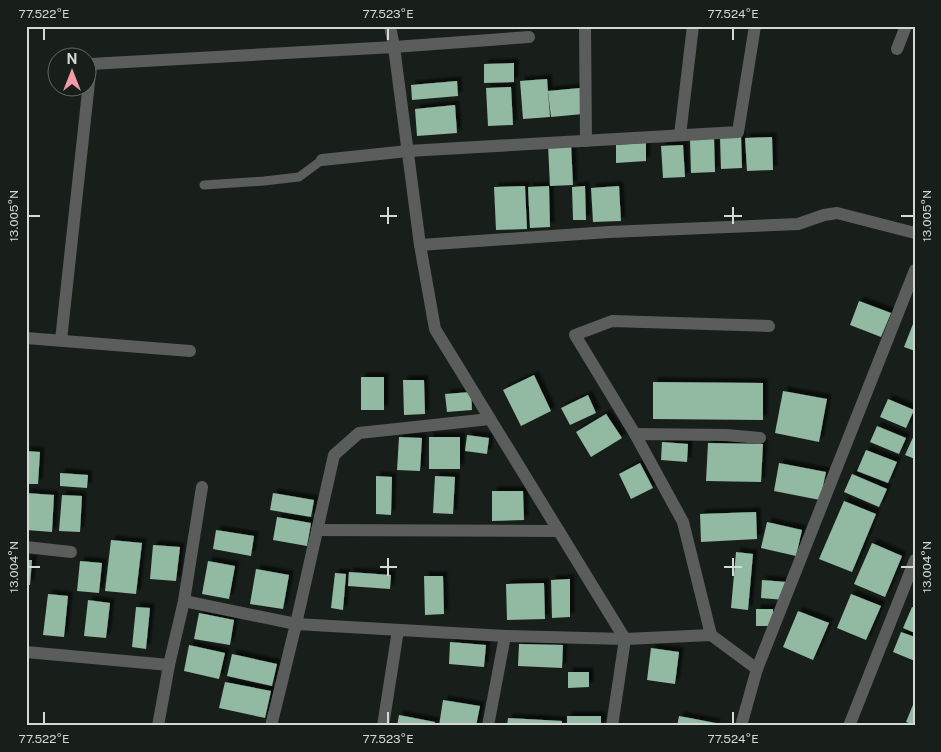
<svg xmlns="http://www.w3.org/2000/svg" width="941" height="752" font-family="'Public Sans',sans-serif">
  <defs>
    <filter id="shadow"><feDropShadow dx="4.5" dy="-4.5" stdDeviation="1" flood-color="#0009"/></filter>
  </defs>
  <rect width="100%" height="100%" fill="#181f1b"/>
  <g fill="#92b9a2" filter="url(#shadow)">
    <polygon points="514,63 514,82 484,83 484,64"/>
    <polygon points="547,79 550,117 523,119 520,81"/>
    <polygon points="457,81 458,96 412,100 411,85"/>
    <polygon points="511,87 513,125 488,126 486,88"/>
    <polygon points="580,88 583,114 551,117 548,91"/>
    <polygon points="455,105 457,133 417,136 415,109"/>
    <polygon points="741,136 742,168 721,169 720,137"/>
    <polygon points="772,137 773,170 747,171 745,138"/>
    <polygon points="714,138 715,172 691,173 690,139"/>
    <polygon points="571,143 573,185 550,186 548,144"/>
    <polygon points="646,143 646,161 616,163 616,145"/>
    <polygon points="683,145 685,177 663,178 661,146"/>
    <polygon points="525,186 527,229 496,230 494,187"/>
    <polygon points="549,186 550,227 530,228 528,187"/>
    <polygon points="585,186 586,220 573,220 572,187"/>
    <polygon points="619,186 621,221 593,222 591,188"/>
    <polygon points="859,301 891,313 881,337 850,325"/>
    <polygon points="915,319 915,351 904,347"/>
    <polygon points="534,375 551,411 521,426 503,390"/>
    <rect x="361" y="377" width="23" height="33"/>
    <polygon points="403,380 424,380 425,414 404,415"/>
    <polygon points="653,382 763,383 763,420 653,419"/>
    <polygon points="783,391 827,399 819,442 775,433"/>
    <polygon points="471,392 472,410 447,412 445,394"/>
    <polygon points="588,395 596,413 570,425 561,408"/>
    <polygon points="888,399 914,410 906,428 880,417"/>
    <polygon points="606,414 622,438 591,457 576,432"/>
    <polygon points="877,426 906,438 899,454 870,442"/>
    <polygon points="915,433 915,459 905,455"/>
    <polygon points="467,435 489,438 487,454 465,451"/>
    <polygon points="399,437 422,438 420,471 397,470"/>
    <rect x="429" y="437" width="31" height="32"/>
    <polygon points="662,442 688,444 687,462 661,460"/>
    <polygon points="708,443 763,444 761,482 706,481"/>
    <polygon points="866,450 897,462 888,483 857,471"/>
    <polygon points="26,451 40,452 38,484 26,484"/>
    <polygon points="640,463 653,488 631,499 619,474"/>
    <polygon points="779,463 826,472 820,500 774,491"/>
    <polygon points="60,473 88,475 87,488 60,486"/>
    <polygon points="852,474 887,489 879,507 844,492"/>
    <polygon points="376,476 392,477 391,515 376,514"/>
    <polygon points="435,476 455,477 453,514 433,513"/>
    <polygon points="492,491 523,491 524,520 492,521"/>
    <polygon points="26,493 54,495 52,532 26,530"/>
    <polygon points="273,493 314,500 311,517 270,510"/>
    <polygon points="62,495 82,496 80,532 59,531"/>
    <polygon points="844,501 876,514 852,572 819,559"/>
    <polygon points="756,512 757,539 701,542 700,514"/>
    <polygon points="277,517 311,523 307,546 273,540"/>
    <polygon points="767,522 802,530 796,556 761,548"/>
    <polygon points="216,530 254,536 251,556 213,549"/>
    <polygon points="111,540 142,543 136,594 105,591"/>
    <polygon points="872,543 902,556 885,597 854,584"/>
    <polygon points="153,545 180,547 176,581 150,579"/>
    <polygon points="736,552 753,554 748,610 731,608"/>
    <polygon points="26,560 32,560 30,585 26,585"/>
    <polygon points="80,561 102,563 99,593 77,591"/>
    <polygon points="208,561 235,566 229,599 202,594"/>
    <polygon points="256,569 289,575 283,609 250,604"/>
    <polygon points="349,572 391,575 390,589 348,586"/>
    <polygon points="335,573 346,574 343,610 331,608"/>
    <polygon points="424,576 443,576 444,614 425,615"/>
    <polygon points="570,579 570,617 552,618 551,580"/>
    <polygon points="762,580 786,582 785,600 761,598"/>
    <polygon points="544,583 545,619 507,620 506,584"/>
    <polygon points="48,594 68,596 64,637 43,635"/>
    <polygon points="851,594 881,606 866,640 837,628"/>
    <polygon points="88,600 110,603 106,638 84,636"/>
    <polygon points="136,607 150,608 146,649 132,647"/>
    <polygon points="912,607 915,608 915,633 903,628"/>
    <rect x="756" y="609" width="17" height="17"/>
    <polygon points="798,611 829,623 813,660 783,647"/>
    <polygon points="199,613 234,620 230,645 194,639"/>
    <polygon points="901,632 915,637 915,661 893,652"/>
    <polygon points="450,642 486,645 484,667 449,664"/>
    <polygon points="519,644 563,645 562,668 518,666"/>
    <polygon points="189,645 225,653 219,679 184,671"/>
    <polygon points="651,648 679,652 675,684 647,680"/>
    <polygon points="232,654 277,664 272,686 227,676"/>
    <polygon points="568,672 589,672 589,687 568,688"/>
    <polygon points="225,682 271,691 265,718 219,708"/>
    <polygon points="443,700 480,706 476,726 439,726"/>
    <polygon points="915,700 915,725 906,722"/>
    <polygon points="399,715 435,722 434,726 397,726"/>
    <rect x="567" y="716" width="34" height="10"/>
    <polygon points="679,716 716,723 715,726 677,726"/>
    <polygon points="508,718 562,721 562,726 507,726"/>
  </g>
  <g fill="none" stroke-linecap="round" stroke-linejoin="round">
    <polyline stroke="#5a5d5b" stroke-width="9" points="204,185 264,181 299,177 322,160"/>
    <g stroke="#5a5d5b" stroke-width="12">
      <polyline points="390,26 394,47 420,245 435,329 625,639 612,726"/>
      <polyline points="585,26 586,141"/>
      <polyline points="897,49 906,26"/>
      <polyline points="680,135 693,26"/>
      <polyline points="322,160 408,151 738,132 755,26"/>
      <polyline points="420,245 609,232 798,224 824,215 837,213 915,233"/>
      <polyline points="26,338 190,351"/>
      <polyline points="61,340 91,64 394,47 529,37"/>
      <polyline points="635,434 726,435 760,438"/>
      <polyline points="317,530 559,531"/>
      <polyline points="26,547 71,552"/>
      <polyline points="184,601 296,624 505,636 625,639 711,635 757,669 741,726"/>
      <polyline points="711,635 683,522 635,434 575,335 612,321 769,326"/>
      <polyline points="26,652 169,665"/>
      <polyline points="757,669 915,270"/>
      <polyline points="158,726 169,665 184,601 202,487"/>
      <polyline points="271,726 296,624 334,455 359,433 490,419"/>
      <polyline points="383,726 398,630"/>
      <polyline points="488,726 505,636"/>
      <polyline points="849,726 915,560"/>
    </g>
  </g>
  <path fill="none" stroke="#d4d9d6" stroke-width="2" d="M44,28V40M388,28V40M733,28V40M388,207V224M733,207V224M28,216H40M380,216H397M724,216H742M901,216H914M388,558V576M733,558V576M28,567H40M380,567H397M724,567H742M901,567H914M44,712V724M388,712V724M733,712V724"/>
  <rect width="941" height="752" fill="none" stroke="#181f1b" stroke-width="55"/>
  <g transform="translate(72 72)"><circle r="24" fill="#181f1b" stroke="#636966"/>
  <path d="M0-4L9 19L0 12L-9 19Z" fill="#f39aa8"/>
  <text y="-8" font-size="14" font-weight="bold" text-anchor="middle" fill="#d4d9d6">N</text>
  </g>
  <rect x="28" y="28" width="886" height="696" fill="none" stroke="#d4d9d6" stroke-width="2"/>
  <g font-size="12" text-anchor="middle" fill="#d4d9d6">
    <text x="44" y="18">77.522°E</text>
    <text x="388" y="18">77.523°E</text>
    <text x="733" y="18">77.524°E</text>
    <text transform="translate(14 216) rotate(-90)" y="4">13.005°N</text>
    <text transform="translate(927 216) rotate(-90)" y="4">13.005°N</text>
    <text transform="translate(14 567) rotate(-90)" y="4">13.004°N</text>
    <text transform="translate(927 567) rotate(-90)" y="4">13.004°N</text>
    <text x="44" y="743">77.522°E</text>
    <text x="388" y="743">77.523°E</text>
    <text x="733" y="743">77.524°E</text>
  </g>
</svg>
